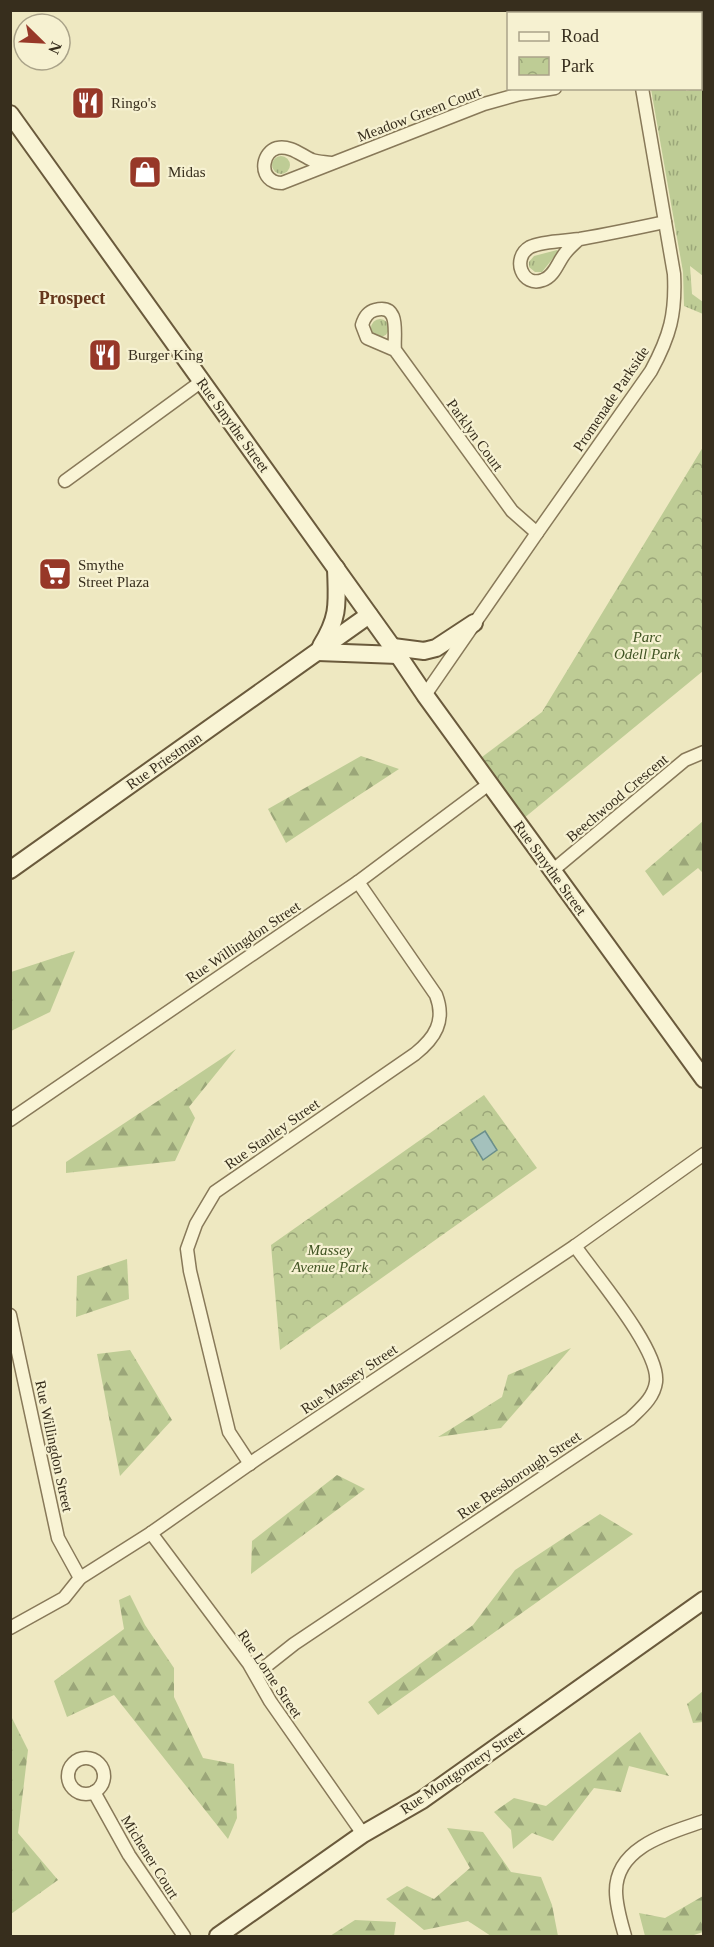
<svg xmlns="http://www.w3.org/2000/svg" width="714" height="1947" font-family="Georgia,serif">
  <defs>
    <pattern id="grass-tufts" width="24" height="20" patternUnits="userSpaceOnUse" patternTransform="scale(1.5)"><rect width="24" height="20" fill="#becc95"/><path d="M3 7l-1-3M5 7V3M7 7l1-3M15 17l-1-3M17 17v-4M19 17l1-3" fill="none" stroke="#9ba679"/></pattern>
    <pattern id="forest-firs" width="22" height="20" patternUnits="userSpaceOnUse" patternTransform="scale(1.5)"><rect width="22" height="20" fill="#becc95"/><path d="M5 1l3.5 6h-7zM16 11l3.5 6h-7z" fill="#9ba679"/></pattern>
    <pattern id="park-crowns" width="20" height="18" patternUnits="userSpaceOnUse" patternTransform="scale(1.5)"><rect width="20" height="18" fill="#becc95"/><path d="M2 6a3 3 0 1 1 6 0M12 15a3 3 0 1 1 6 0" fill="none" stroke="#9ba679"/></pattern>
  </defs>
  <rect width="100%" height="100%" fill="#eee8c1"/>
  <g fill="url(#grass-tufts)">
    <polygon points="703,87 703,276 690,266 692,294 703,302 703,314 684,306 683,272 651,89 686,89 686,91"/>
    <circle cx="281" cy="165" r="9"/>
    <polygon points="557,250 558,252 542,272 535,272 529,267 529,262 534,256"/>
    <circle cx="380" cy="328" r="9"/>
  </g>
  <g fill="url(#forest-firs)">
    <polygon points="361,756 399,769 286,843 268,809"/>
    <polygon points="703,821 703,873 698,868 663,896 645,871"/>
    <polygon points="75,951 50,1012 11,1031 11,972"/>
    <polygon points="236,1049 189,1107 195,1118 175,1161 66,1173 66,1162"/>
    <polygon points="127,1259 129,1299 76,1317 77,1276"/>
    <polygon points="571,1348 501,1428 438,1437 502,1397 508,1375"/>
    <polygon points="130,1350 172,1420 120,1476 97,1354"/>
    <polygon points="337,1475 365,1489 251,1574 252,1541"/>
    <polygon points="600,1514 633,1534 378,1715 368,1702 473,1625 515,1570"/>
    <polygon points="130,1595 145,1625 174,1668 174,1697 203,1758 234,1764 237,1818 228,1839 114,1695 67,1717 54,1681 124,1629 119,1600"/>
    <polygon points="703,1691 703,1722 693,1723 687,1704"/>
    <polygon points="10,1714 28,1750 18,1833 58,1880 11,1914"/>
    <polygon points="640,1732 669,1776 629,1766 621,1792 594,1788 553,1841 532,1833 513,1849 511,1830 494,1812 514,1798 546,1806"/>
    <polygon points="447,1828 483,1832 511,1872 541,1877 552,1905 558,1936 491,1936 468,1921 424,1930 386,1899 407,1886 434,1899 470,1868"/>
    <polygon points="703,1896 703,1932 691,1936 645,1936 639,1913 665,1918"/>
    <polygon points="355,1920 396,1922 394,1936 330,1936"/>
  </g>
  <g fill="url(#park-crowns)">
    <polygon points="703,447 703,671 518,823 474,763 542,712"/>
    <polygon points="484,1095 537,1168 280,1350 271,1245"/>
  </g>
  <polygon fill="#a4c1bc" stroke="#6b8f8b" stroke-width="1.5" points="485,1131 497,1150 483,1160 471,1140"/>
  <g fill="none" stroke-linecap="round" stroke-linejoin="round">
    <defs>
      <g id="street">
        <polyline points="629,10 629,14"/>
        <path d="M331,163C325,162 318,162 312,160C301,155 290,145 277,148C263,152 259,174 273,181C276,183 279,183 282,183L484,104L520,94L555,88"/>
        <path d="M579,239C575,243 570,247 566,252C558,261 555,276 543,280C522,288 511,258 530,247C542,241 566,241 580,239C608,234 637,228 665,222"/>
        <path d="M395,350C393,337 402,303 375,310C367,312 364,318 362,325L367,338L395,350L512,511L537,533"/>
        <polyline points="65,481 202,381"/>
        <path d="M425,695L537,533L651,371C670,336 676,314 674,274L642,88"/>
        <polyline points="552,871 685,760 704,752"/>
        <polyline points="10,1120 358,882 489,784"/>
        <polyline points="10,1315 58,1538 80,1578"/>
        <path d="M250,1464L229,1432L190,1271L187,1249L196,1224L215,1192L415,1054C435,1038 446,1021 436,995L358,882"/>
        <polyline points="151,1533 249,1664 270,1701 363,1834"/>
        <polyline points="10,1628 64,1598 80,1578 151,1533 258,1458 575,1246 704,1154"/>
        <path d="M256,1674L294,1644L630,1419C640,1409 654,1398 656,1382C660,1350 595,1275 575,1246"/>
        <circle cx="86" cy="1776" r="18"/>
        <polyline points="94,1792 129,1855 184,1936"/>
        <path d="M625,1936C621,1922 616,1906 616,1891C616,1846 670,1833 704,1821"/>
      </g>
      <g id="secondary">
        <polyline points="10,114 398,655 425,695 704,1079"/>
        <path d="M321,646C340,616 337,602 336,568"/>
        <polyline points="393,647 424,651 436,648 474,623"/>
        <polyline points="318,652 398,655"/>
        <polyline points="10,870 369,615"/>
        <polyline points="218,1936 363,1834 422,1800 704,1600"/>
      </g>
    </defs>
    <use href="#street" stroke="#887959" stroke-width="15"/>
    <use href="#secondary" stroke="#6a5a3c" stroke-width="20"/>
    <use href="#street" stroke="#f9f4d5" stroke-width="12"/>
    <use href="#secondary" stroke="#f9f4d5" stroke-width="16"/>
  </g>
  <defs>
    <symbol id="restaurant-square" viewBox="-11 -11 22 22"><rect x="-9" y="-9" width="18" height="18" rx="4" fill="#973828" stroke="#f6f1d1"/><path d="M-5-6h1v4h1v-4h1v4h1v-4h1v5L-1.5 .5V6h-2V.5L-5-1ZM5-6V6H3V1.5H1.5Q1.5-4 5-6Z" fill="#fff"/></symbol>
    <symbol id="shop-square" viewBox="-11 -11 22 22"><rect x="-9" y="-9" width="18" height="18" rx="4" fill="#973828" stroke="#f6f1d1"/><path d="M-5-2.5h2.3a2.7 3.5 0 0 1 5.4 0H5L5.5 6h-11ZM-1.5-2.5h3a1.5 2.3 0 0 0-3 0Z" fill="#fff"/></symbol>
    <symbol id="supermarket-square" viewBox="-11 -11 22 22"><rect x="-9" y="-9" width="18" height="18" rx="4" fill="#973828" stroke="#f6f1d1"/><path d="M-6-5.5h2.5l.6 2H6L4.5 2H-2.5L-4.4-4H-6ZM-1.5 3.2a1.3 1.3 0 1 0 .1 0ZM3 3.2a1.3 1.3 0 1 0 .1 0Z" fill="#fff"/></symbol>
  </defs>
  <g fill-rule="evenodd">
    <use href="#restaurant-square" x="69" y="84" width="38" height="38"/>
    <use href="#shop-square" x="126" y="153" width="38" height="38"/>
    <use href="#restaurant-square" x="86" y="336" width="38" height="38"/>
    <use href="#supermarket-square" x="36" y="555" width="38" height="38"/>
  </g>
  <g text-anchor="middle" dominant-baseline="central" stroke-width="4.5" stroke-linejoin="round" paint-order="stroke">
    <g font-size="15" fill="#372e1d" stroke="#f6f1d1" text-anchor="start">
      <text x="111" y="103">Ringo's</text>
      <text x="168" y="172">Midas</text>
      <text x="128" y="355">Burger King</text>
      <text x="78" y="565">Smythe<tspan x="78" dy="17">Street Plaza</tspan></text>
    </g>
    <g font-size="15" fill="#372e1d" stroke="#f6f1d1">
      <text transform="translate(419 114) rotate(-21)">Meadow Green Court</text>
      <text transform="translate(611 399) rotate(-56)">Promenade Parkside</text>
      <text transform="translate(233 425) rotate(54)">Rue Smythe Street</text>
      <text transform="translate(475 435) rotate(54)">Parklyn Court</text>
      <text transform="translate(164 761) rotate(-35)">Rue Priestman</text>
      <text transform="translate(617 798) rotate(-40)">Beechwood Crescent</text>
      <text transform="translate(550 868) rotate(54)">Rue Smythe Street</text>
      <text transform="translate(243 942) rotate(-34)">Rue Willingdon Street</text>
      <text transform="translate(272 1134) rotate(-35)">Rue Stanley Street</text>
      <text transform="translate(349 1379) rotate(-34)">Rue Massey Street</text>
      <text transform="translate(54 1446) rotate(78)">Rue Willingdon Street</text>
      <text transform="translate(519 1475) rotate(-34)">Rue Bessborough Street</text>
      <text transform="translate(270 1674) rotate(56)">Rue Lorne Street</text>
      <text transform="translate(462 1770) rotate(-34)">Rue Montgomery Street</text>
      <text transform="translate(150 1857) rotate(58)">Michener Court</text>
    </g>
    <g font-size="15" font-style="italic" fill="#405423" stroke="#f6f1d1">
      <text x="647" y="637">Parc<tspan x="647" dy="17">Odell Park</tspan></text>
      <text x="330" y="1250">Massey<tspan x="330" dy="17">Avenue Park</tspan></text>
    </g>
    <g font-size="18" font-weight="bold" fill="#64361c" stroke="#f6f1d1">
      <text x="72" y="298">Prospect</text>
    </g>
  </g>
  <rect width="714" height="1947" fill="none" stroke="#372e1d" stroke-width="24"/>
  <rect x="507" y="12" width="195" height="78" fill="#f6f1d1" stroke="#aaa389" stroke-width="1.5"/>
  <rect x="519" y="32" width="30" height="9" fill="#f9f4d5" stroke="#aaa389" stroke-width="1.5"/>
  <text x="561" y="42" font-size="18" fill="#372e1d">Road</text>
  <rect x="519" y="57" width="30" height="18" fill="url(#park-crowns)" stroke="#aaa389" stroke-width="1.5"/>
  <text x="561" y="72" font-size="18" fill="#372e1d">Park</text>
  <g transform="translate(42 42) rotate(114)"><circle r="28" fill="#f6f1d1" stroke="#aaa389" stroke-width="1.5"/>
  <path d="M0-4.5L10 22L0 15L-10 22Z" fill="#973828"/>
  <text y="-9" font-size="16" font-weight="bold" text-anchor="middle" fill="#372e1d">N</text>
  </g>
</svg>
